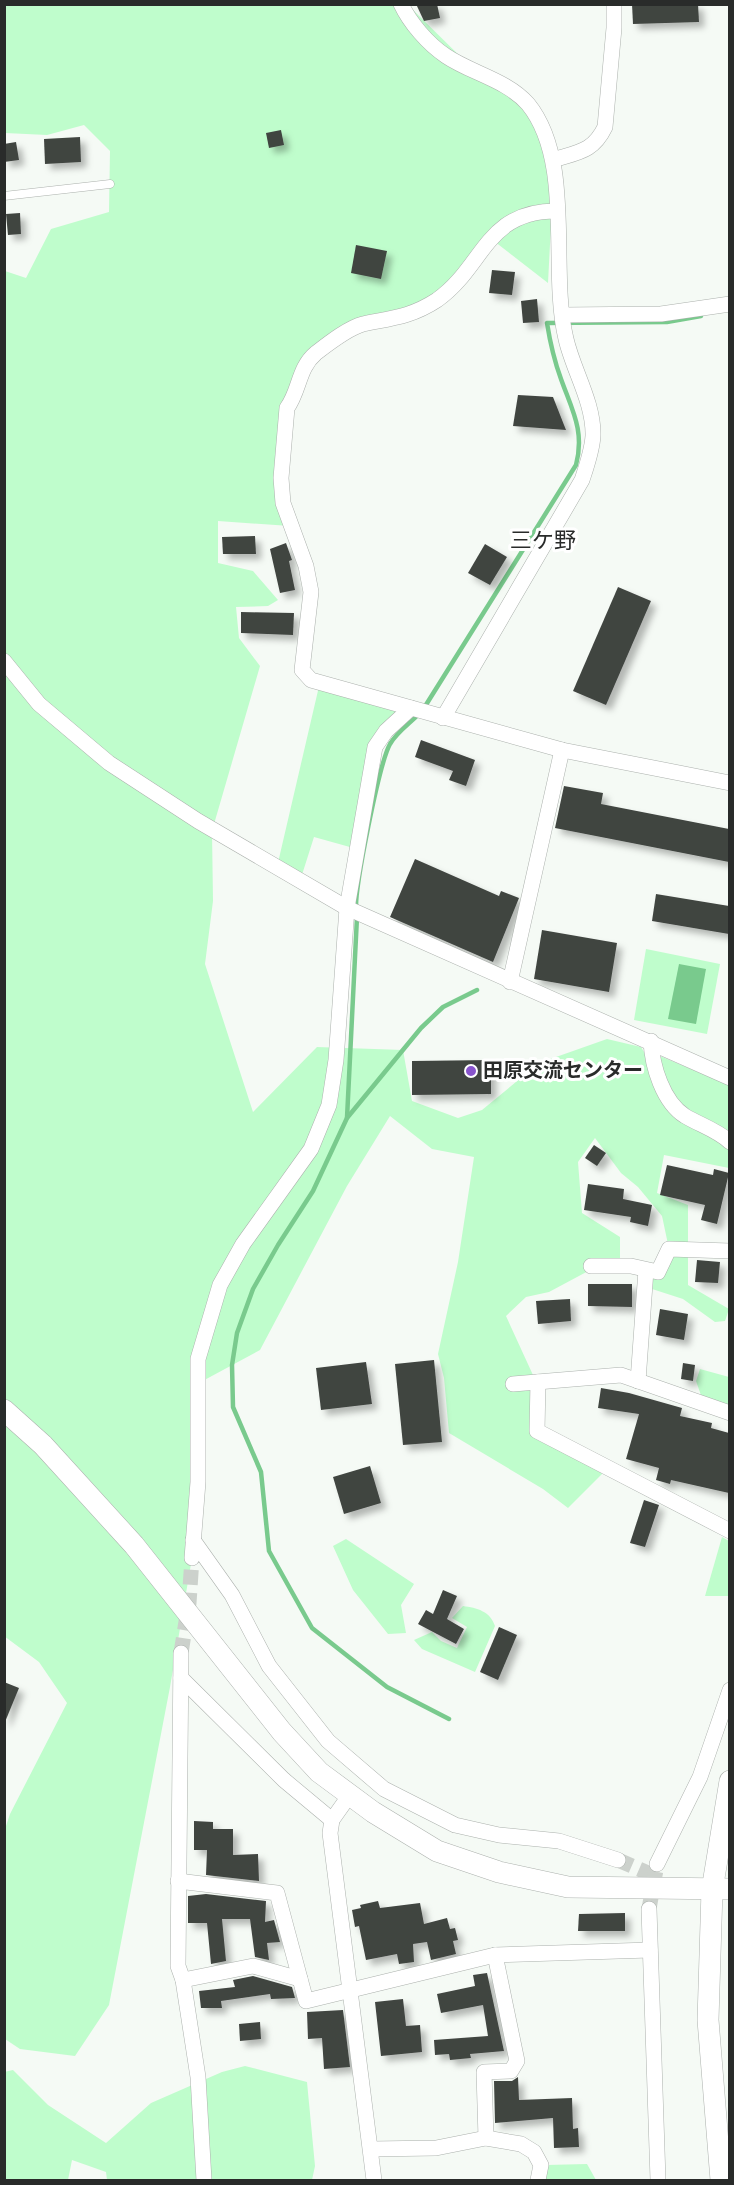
<svg xmlns="http://www.w3.org/2000/svg" width="734" height="2185" font-family="'Source Sans 3','Noto Sans JP',sans-serif">
  <defs>
    <filter id="shadow"><feDropShadow dx="5.5" dy="5.5" stdDeviation="3" flood-color="#0004"/></filter>
  </defs>
  <rect width="100%" height="100%" fill="#f5faf5"/>
  <g fill="#bffdcc">
    <polygon points="5,5 408,5 473,69 523,100 554,167 548,283 490,238 443,294 329,336 287,408 290,526 218,521 218,563 253,571 278,600 268,606 236,607 239,638 260,666 212,831 213,901 205,964 253,1112 317,1047 403,1050 412,1101 458,1118 482,1110 539,1063 607,1039 641,1047 669,1093 660,1056 729,1085 729,1168 664,1155 657,1193 688,1205 688,1285 729,1309 725,1321 715,1322 683,1299 649,1288 646,1270 658,1272 669,1249 662,1216 638,1187 621,1173 595,1138 578,1162 582,1213 620,1237 620,1267 592,1269 549,1292 526,1297 506,1316 538,1386 537,1431 596,1462 602,1474 568,1508 543,1489 449,1433 444,1378 438,1354 458,1262 474,1157 432,1149 390,1116 347,1186 260,1350 197,1384 192,1558 170,1687 109,2005 75,2056 20,2049 5,2039 4,1832 10,1814 67,1703 39,1662 4,1636 5,271 26,278 51,229 109,212 110,151 84,125 47,135 5,133"/>
    <polygon points="320,682 406,713 379,742 357,849 314,837 300,881 277,867"/>
    <polygon points="646,949 720,964 707,1034 634,1020"/>
    <polygon points="700,1369 729,1377 729,1412 703,1401 696,1381"/>
    <polygon points="722,1537 729,1541 729,1596 705,1596"/>
    <polygon points="346,1539 414,1584 401,1605 406,1633 388,1634 353,1590 333,1546"/>
    <path d="M463,1606C477,1608 490,1611 495,1626L475,1672L422,1649L414,1640L432,1632L441,1641L457,1648L467,1627L452,1618Z"/>
    <polygon points="245,2066 307,2082 315,2166 312,2180 107,2180 106,2172 72,2160 68,2180 5,2180 4,2072 13,2070 48,2105 106,2143 151,2103 222,2072"/>
    <polygon points="587,2164 596,2180 543,2180 546,2165"/>
  </g>
  <polygon fill="#79ca8d" points="679,964 706,969 696,1024 668,1019"/>
  <g fill="none" stroke-linecap="round" stroke-linejoin="round">
    <g stroke="#79ca8d" stroke-width="4.5">
      <path d="M424,708L576,465C585,431 572,410 561,379C554,360 550,342 547,323L667,322L701,316"/>
      <path d="M356,909C355,886 379,764 390,744C397,732 409,724 419,714"/>
      <polyline points="347,1118 357,917"/>
      <polyline points="449,1719 387,1687 312,1628 269,1551 261,1472 233,1407 232,1365 237,1333 253,1289 278,1245 313,1191 347,1118 421,1028 443,1007 477,990"/>
    </g>
  </g>
  <g fill="#414541" filter="url(#shadow)">
    <polygon points="416,4 437,4 440,18 424,21"/>
    <polygon points="632,4 698,4 699,22 633,24"/>
    <polygon points="281,130 284,145 269,148 266,133"/>
    <polygon points="80,137 81,162 45,164 44,139"/>
    <polygon points="16,142 19,160 4,162 4,144"/>
    <polygon points="20,213 21,234 8,235 6,214"/>
    <polygon points="356,245 387,251 381,279 351,273"/>
    <polygon points="492,270 515,272 512,295 489,293"/>
    <polygon points="537,299 539,322 523,323 521,301"/>
    <polygon points="518,395 553,397 566,430 513,426"/>
    <polygon points="255,536 256,554 223,554 222,537"/>
    <polygon points="286,543 292,560 289,561 295,590 280,593 270,549"/>
    <polygon points="485,544 507,557 490,585 468,573"/>
    <polygon points="618,587 651,601 606,705 573,691"/>
    <polygon points="241,612 294,613 293,635 241,633"/>
    <polygon points="421,740 475,760 466,786 449,780 453,771 415,757"/>
    <polygon points="564,786 603,793 601,804 729,829 729,862 555,828"/>
    <polygon points="415,859 499,896 501,891 519,898 493,962 390,917"/>
    <polygon points="656,894 729,906 729,934 652,921"/>
    <polygon points="542,930 617,943 609,992 534,979"/>
    <polygon points="491,1060 491,1094 412,1095 412,1061"/>
    <polygon points="594,1145 606,1153 597,1166 585,1158"/>
    <polygon points="667,1165 713,1175 714,1169 729,1173 717,1224 701,1220 705,1205 660,1195"/>
    <polygon points="588,1184 624,1189 623,1199 652,1205 648,1226 630,1222 631,1217 584,1210"/>
    <polygon points="697,1260 720,1262 718,1283 695,1282"/>
    <polygon points="588,1284 632,1284 632,1307 588,1306"/>
    <polygon points="570,1299 571,1321 538,1324 536,1301"/>
    <polygon points="660,1309 688,1314 684,1340 656,1335"/>
    <polygon points="434,1360 442,1442 403,1445 395,1364"/>
    <polygon points="366,1362 372,1404 321,1410 316,1368"/>
    <polygon points="683,1363 695,1365 693,1381 681,1379"/>
    <polygon points="601,1388 629,1393 682,1408 680,1416 712,1423 711,1428 729,1433 729,1493 671,1480 670,1484 656,1480 659,1468 626,1459 639,1414 598,1408"/>
    <polygon points="370,1466 381,1503 344,1514 333,1477"/>
    <polygon points="644,1500 659,1505 645,1547 630,1543"/>
    <polygon points="443,1590 457,1596 447,1619 464,1629 456,1644 418,1624 426,1610 433,1614"/>
    <polygon points="499,1627 517,1635 498,1680 480,1672"/>
    <polygon points="4,1682 19,1688 5,1722 4,1722"/>
    <polygon points="194,1821 213,1822 213,1829 233,1829 233,1855 258,1854 259,1881 206,1875 207,1850 194,1850"/>
    <polygon points="206,1894 266,1901 265,1922 274,1920 280,1942 267,1943 269,1960 255,1957 250,1919 222,1919 226,1961 211,1964 207,1923 188,1923 188,1896"/>
    <polygon points="378,1901 380,1908 420,1903 424,1924 447,1918 450,1929 455,1928 458,1940 453,1941 456,1954 431,1960 427,1942 413,1944 414,1962 399,1964 397,1954 366,1960 359,1926 355,1927 352,1910 361,1908 360,1905"/>
    <polygon points="625,1913 625,1931 578,1931 579,1914"/>
    <polygon points="487,1973 504,2051 470,2054 471,2058 450,2060 449,2054 435,2055 434,2040 488,2036 483,2005 441,2013 437,1994 475,1986 473,1975"/>
    <polygon points="253,1976 292,1987 295,1998 271,1999 270,1994 221,2001 222,2008 201,2008 199,1991 235,1987 233,1980"/>
    <polygon points="403,1999 406,2026 420,2025 422,2052 381,2056 375,2002"/>
    <polygon points="343,2010 350,2067 324,2069 322,2038 308,2039 307,2012"/>
    <polygon points="260,2022 261,2039 240,2041 239,2024"/>
    <polygon points="518,2077 519,2100 572,2098 573,2129 578,2128 579,2147 554,2148 553,2118 495,2123 494,2081 512,2081"/>
  </g>
  <g fill="none" stroke-linecap="round" stroke-linejoin="round">
    <g stroke="#ccd1cc" stroke-width="15" stroke-dasharray="15 8" stroke-linecap="butt">
      <polyline points="181,1653 189,1603 192,1558"/>
      <polyline points="618,1860 655,1876"/>
      <polyline points="649,1909 657,1864"/>
    </g>
    <defs>
      <polyline id="lane" points="4,196 110,184"/>
      <g id="street">
        <path d="M401,4C410,23 428,44 446,56C471,73 507,80 528,104C575,162 549,269 566,339C573,370 594,403 593,436C592,451 587,465 582,480L443,718"/>
        <path d="M553,160C578,152 593,152 605,127L614,28V4"/>
        <path d="M556,211C485,211 484,267 437,300C411,317 392,318 363,324C348,328 329,343 316,353C298,368 300,390 287,408L281,478L283,503L306,566L311,592L302,670L311,680L562,750L730,783"/>
        <polyline points="563,315 661,314 730,304"/>
        <polyline points="4,661 39,704 109,763 198,821 347,908 730,1078"/>
        <polyline points="510,982 562,750"/>
        <path d="M651,1041C652,1066 663,1102 685,1116C700,1125 717,1130 730,1142"/>
        <polyline points="591,1266 631,1266 658,1272 669,1249 730,1251"/>
        <polyline points="638,1381 646,1270"/>
        <polyline points="538,1382 537,1431 730,1531"/>
        <polyline points="513,1384 621,1375 730,1413"/>
        <polyline points="193,1540 232,1595 269,1666 328,1741 384,1789 455,1825 499,1835 559,1841 618,1860"/>
        <polyline points="192,1558 198,1482 198,1359 220,1285 243,1244 311,1149 329,1105 336,1060 347,908 375,747 386,731 411,708"/>
        <polyline points="181,1653 178,1966 183,1980 198,2077 204,2180"/>
        <polyline points="181,1678 284,1780 332,1820"/>
        <polyline points="349,1796 332,1820 330,1833 374,2180"/>
        <polyline points="657,1864 700,1777 730,1690"/>
        <polyline points="178,1881 277,1893 306,2001 495,1955 650,1950"/>
        <polyline points="649,1909 658,2180"/>
        <polyline points="183,1980 253,1966 300,1979"/>
        <polyline points="486,2138 484,2072 511,2071 517,2061 495,1955"/>
        <polyline points="372,2149 436,2148 486,2138 521,2144 534,2152 541,2165 538,2180"/>
      </g>
      <g id="secondary">
        <polyline points="4,1410 43,1445 134,1545 282,1732 319,1772 373,1812 437,1851 499,1872 568,1887 730,1889"/>
        <polyline points="721,2180 708,2020 712,1890 730,1781"/>
      </g>
    </defs>
    <use href="#lane" stroke="#acb1ad" stroke-width="9"/>
    <use href="#street" stroke="#acb1ad" stroke-width="16"/>
    <use href="#secondary" stroke="#acb1ad" stroke-width="22"/>
    <use href="#lane" stroke="#fff" stroke-width="8"/>
    <use href="#street" stroke="#fff" stroke-width="15"/>
    <use href="#secondary" stroke="#fff" stroke-width="21"/>
  </g>
  <circle fill="#8854cc" stroke="#fff" stroke-width="2" cx="471" cy="1071" r="6"/>
  <g text-anchor="middle" dominant-baseline="central" stroke-width="6" stroke-linejoin="round" paint-order="stroke">
    <g font-size="20" font-weight="bold" fill="#292b2a" stroke="#fff" text-anchor="start">
      <text x="483" y="1071">田原交流センター</text>
    </g>
    <g font-size="22" fill="#292b2a" stroke="#fff">
      <text x="543" y="541">三ケ野</text>
    </g>
  </g>
  <rect width="734" height="2185" fill="none" stroke="#292b2a" stroke-width="12"/>
</svg>
